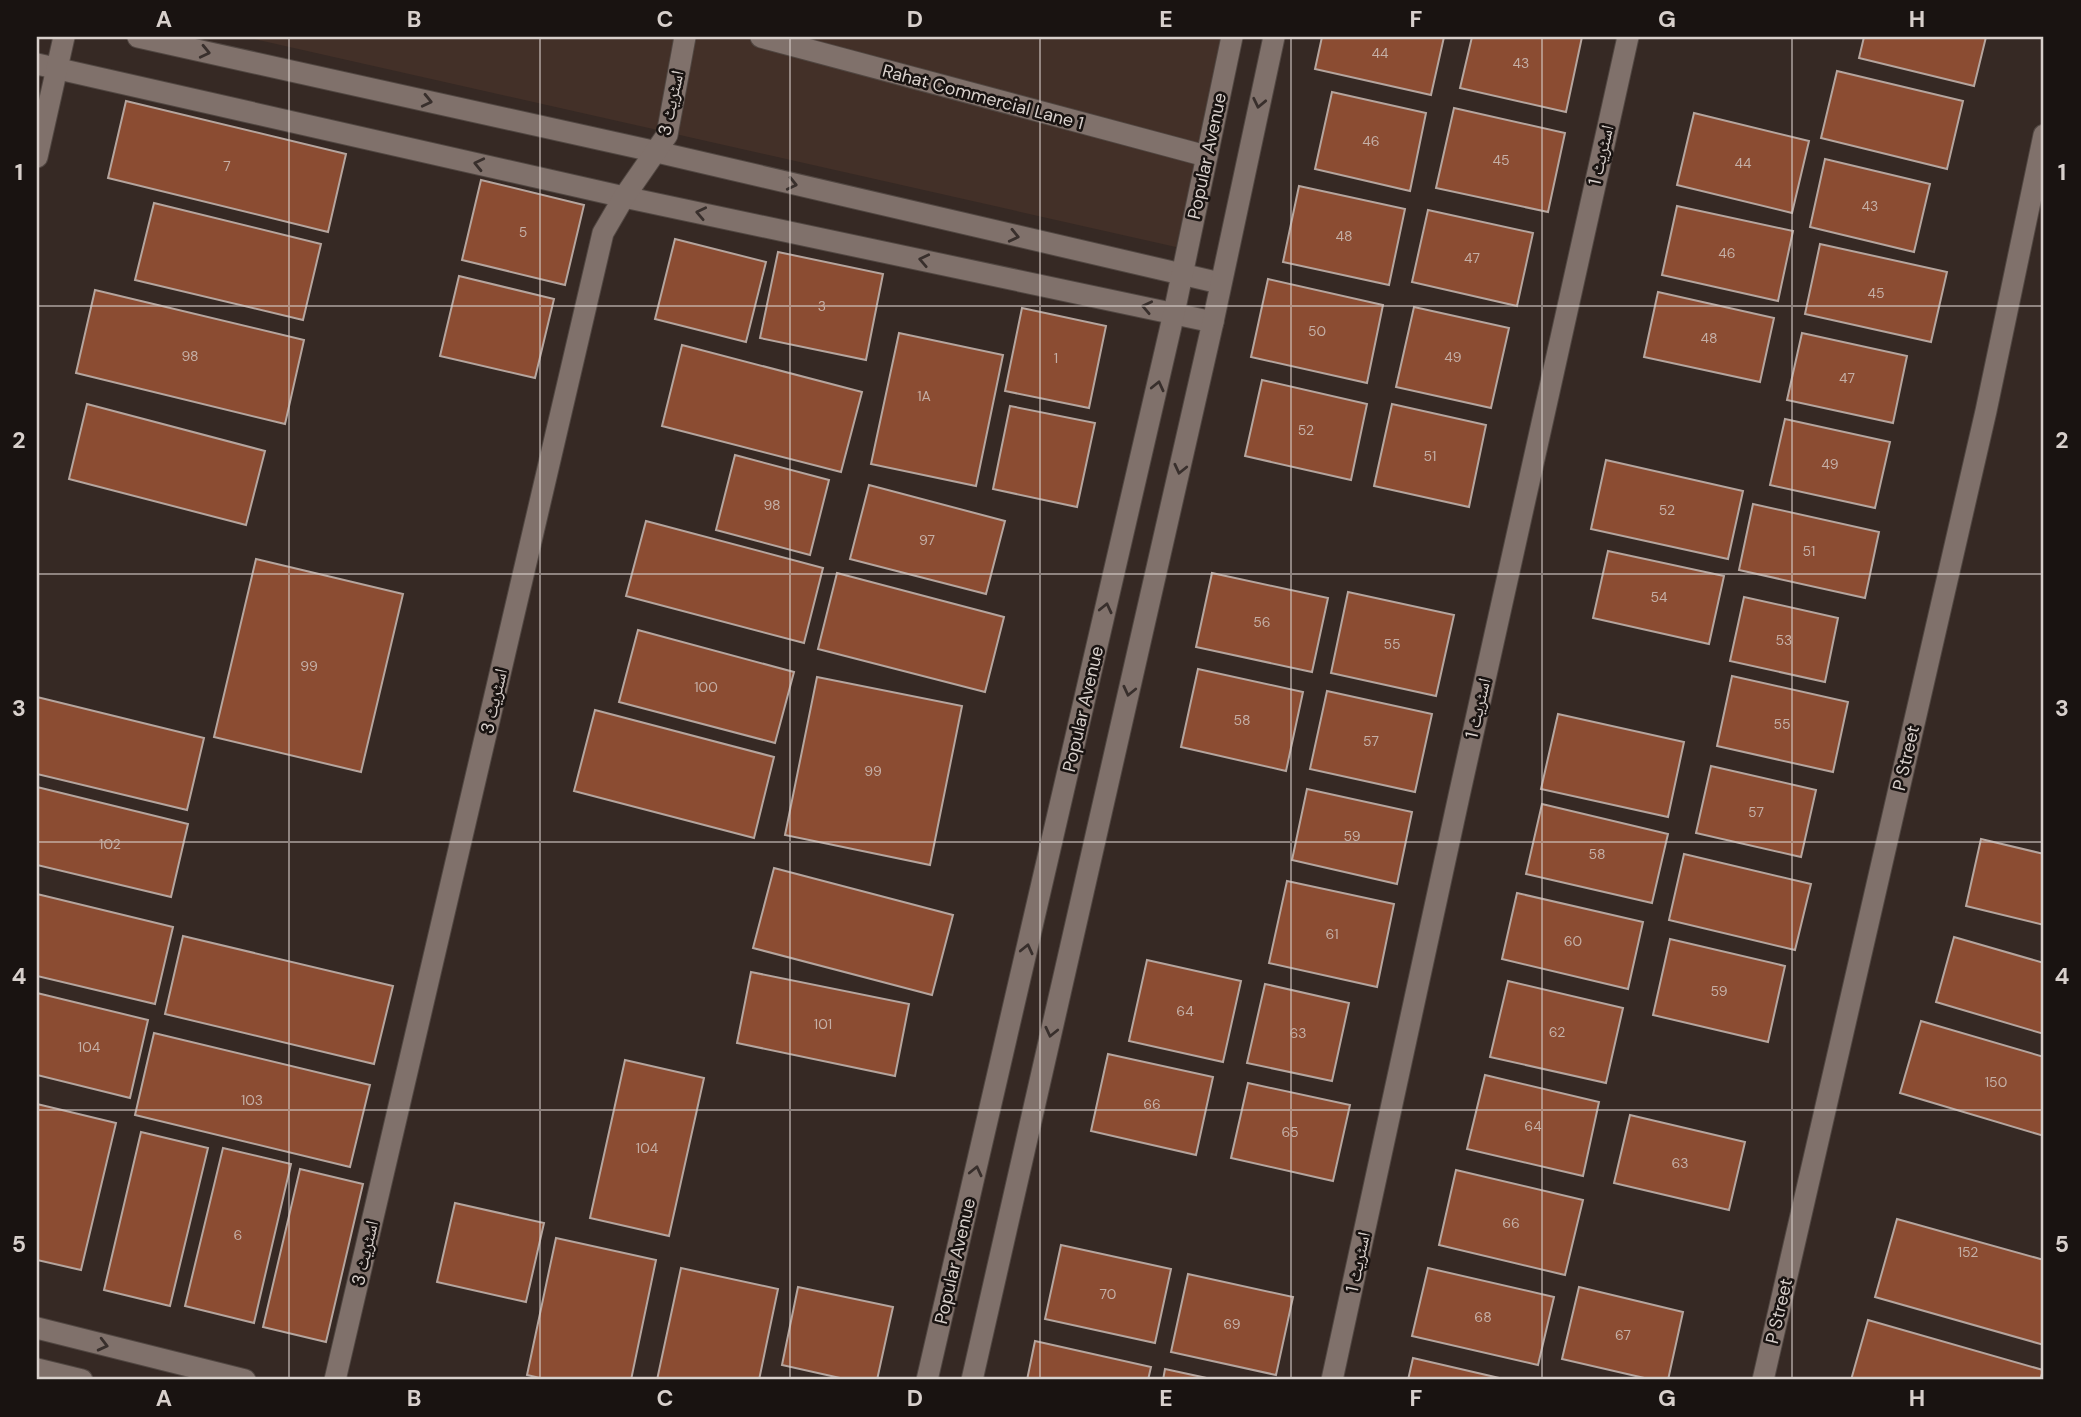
<svg xmlns="http://www.w3.org/2000/svg" width="2081" height="1417" font-family="'DM Sans','Noto Naskh Arabic',sans-serif">
  <rect width="100%" height="100%" fill="#362924"/>
  <polygon fill="#433028" points="245,37 1227,37 1176,247"/>
  <g fill="#8b4c32" stroke="#b5a59e" stroke-width="2">
    <polygon points="1322,37 1444,37 1431,95 1315,69"/>
    <polygon points="1472,37 1582,37 1566,112 1460,88"/>
    <polygon points="1864,37 1986,37 1974,86 1859,58"/>
    <polygon points="1837,71 1963,101 1947,169 1821,138"/>
    <polygon points="1332,92 1426,113 1410,191 1315,169"/>
    <polygon points="126,101 346,154 328,232 108,178"/>
    <polygon points="1454,108 1565,133 1548,212 1436,188"/>
    <polygon points="1694,113 1809,141 1792,213 1677,185"/>
    <polygon points="1825,159 1930,184 1914,252 1810,227"/>
    <polygon points="481,180 584,205 565,285 462,260"/>
    <polygon points="1299,186 1405,209 1389,285 1283,262"/>
    <polygon points="154,203 321,244 303,320 135,280"/>
    <polygon points="1677,206 1793,231 1778,301 1662,275"/>
    <polygon points="1428,210 1533,233 1517,306 1412,282"/>
    <polygon points="675,239 766,262 746,342 655,319"/>
    <polygon points="1820,244 1947,272 1931,342 1805,314"/>
    <polygon points="778,252 883,274 866,360 760,338"/>
    <polygon points="459,276 554,299 535,378 440,356"/>
    <polygon points="1268,279 1383,305 1367,383 1251,357"/>
    <polygon points="95,290 304,340 285,424 76,373"/>
    <polygon points="1658,292 1774,318 1760,382 1644,357"/>
    <polygon points="1414,307 1509,328 1491,408 1396,387"/>
    <polygon points="1022,308 1106,326 1089,408 1005,391"/>
    <polygon points="899,333 1003,355 976,486 871,464"/>
    <polygon points="1802,333 1907,356 1893,423 1787,400"/>
    <polygon points="682,345 862,392 841,472 662,426"/>
    <polygon points="1262,380 1367,404 1351,480 1245,456"/>
    <polygon points="87,404 265,451 246,525 69,479"/>
    <polygon points="1392,404 1486,425 1469,507 1374,486"/>
    <polygon points="1010,406 1095,423 1077,507 993,489"/>
    <polygon points="1785,419 1890,442 1875,508 1770,485"/>
    <polygon points="735,455 829,480 810,555 716,530"/>
    <polygon points="1606,460 1743,491 1728,559 1591,529"/>
    <polygon points="869,485 1005,521 986,594 850,559"/>
    <polygon points="1753,504 1879,532 1865,598 1739,570"/>
    <polygon points="646,521 823,568 804,643 626,596"/>
    <polygon points="1608,551 1724,576 1709,644 1593,618"/>
    <polygon points="256,559 403,594 361,772 214,737"/>
    <polygon points="837,573 1004,617 985,692 818,649"/>
    <polygon points="1212,573 1328,598 1312,672 1196,647"/>
    <polygon points="1348,592 1454,615 1436,696 1331,673"/>
    <polygon points="1744,597 1838,618 1825,682 1730,661"/>
    <polygon points="638,630 794,672 775,743 619,702"/>
    <polygon points="1198,669 1303,692 1286,771 1181,747"/>
    <polygon points="1732,676 1848,702 1833,772 1717,746"/>
    <polygon points="817,677 962,706 930,865 785,835"/>
    <polygon points="1327,691 1432,714 1415,792 1310,769"/>
    <polygon points="37,697 204,738 187,810 37,774"/>
    <polygon points="595,710 774,757 754,838 574,791"/>
    <polygon points="1558,714 1684,742 1668,817 1541,789"/>
    <polygon points="1711,766 1816,790 1801,857 1696,833"/>
    <polygon points="37,787 188,824 171,897 37,865"/>
    <polygon points="1307,789 1412,812 1397,884 1292,860"/>
    <polygon points="1542,804 1668,834 1652,903 1526,874"/>
    <polygon points="1981,839 2044,854 2044,925 1966,906"/>
    <polygon points="1684,854 1811,884 1795,950 1669,920"/>
    <polygon points="774,868 953,915 932,995 753,948"/>
    <polygon points="1287,881 1394,904 1377,987 1269,963"/>
    <polygon points="1517,893 1643,922 1628,989 1502,959"/>
    <polygon points="37,894 173,927 155,1004 37,976"/>
    <polygon points="183,936 393,986 374,1064 165,1014"/>
    <polygon points="1954,937 2044,963 2044,1034 1936,1002"/>
    <polygon points="1670,939 1785,966 1768,1042 1653,1015"/>
    <polygon points="1147,960 1241,981 1223,1062 1129,1041"/>
    <polygon points="751,972 909,1004 895,1076 737,1043"/>
    <polygon points="1508,981 1623,1008 1606,1083 1490,1057"/>
    <polygon points="1265,984 1349,1003 1332,1081 1247,1063"/>
    <polygon points="37,993 148,1020 130,1098 37,1075"/>
    <polygon points="1921,1021 2044,1057 2044,1136 1900,1093"/>
    <polygon points="154,1033 370,1085 350,1167 135,1115"/>
    <polygon points="1108,1054 1213,1077 1196,1155 1091,1131"/>
    <polygon points="625,1060 704,1078 669,1236 590,1218"/>
    <polygon points="1485,1075 1599,1102 1583,1176 1467,1149"/>
    <polygon points="1248,1083 1350,1105 1333,1181 1231,1158"/>
    <polygon points="37,1104 116,1123 81,1270 37,1260"/>
    <polygon points="1630,1115 1745,1142 1729,1210 1614,1183"/>
    <polygon points="141,1132 208,1148 170,1306 104,1290"/>
    <polygon points="223,1148 291,1164 254,1323 185,1306"/>
    <polygon points="300,1169 363,1184 326,1342 263,1327"/>
    <polygon points="1456,1170 1583,1200 1565,1275 1439,1245"/>
    <polygon points="455,1203 544,1223 526,1302 437,1282"/>
    <polygon points="1897,1219 2044,1260 2044,1345 1875,1297"/>
    <polygon points="556,1238 656,1260 631,1380 549,1380 527,1375"/>
    <polygon points="1061,1245 1171,1269 1155,1343 1045,1319"/>
    <polygon points="681,1268 778,1289 759,1380 657,1380"/>
    <polygon points="1428,1268 1554,1297 1538,1365 1412,1336"/>
    <polygon points="1188,1274 1293,1297 1276,1375 1171,1352"/>
    <polygon points="798,1287 893,1307 877,1380 849,1380 782,1365"/>
    <polygon points="1579,1287 1683,1312 1668,1380 1653,1380 1562,1359"/>
    <polygon points="1868,1320 2043,1370 2040,1380 1851,1380"/>
    <polygon points="1035,1341 1151,1367 1148,1380 1027,1380"/>
    <polygon points="1413,1358 1508,1380 1408,1380"/>
    <polygon points="1165,1369 1216,1380 1163,1380"/>
  </g>
  <g fill="none" stroke-linecap="round" stroke-linejoin="round">
    <defs>
      <g id="street">
        <polyline points="138,37 657,152 1220,283"/>
        <polyline points="761,37 1206,156"/>
        <polyline points="37,64 624,197 1213,322"/>
        <polyline points="37,157 64,37"/>
        <polyline points="335,1380 603,233 624,197 667,135 685,37"/>
        <polyline points="1332,1380 1459,796 1628,37"/>
        <polyline points="1763,1380 1986,411 2044,135"/>
      </g>
      <g id="secondary">
        <polyline points="37,1328 245,1380"/>
        <polyline points="37,1369 82,1380"/>
        <polyline points="927,1380 1174,313 1232,37"/>
        <polyline points="972,1380 1213,322 1274,37"/>
      </g>
    </defs>
    <use href="#street" stroke="#514742" stroke-width="23"/>
    <use href="#secondary" stroke="#514742" stroke-width="23"/>
    <use href="#street" stroke="#80716b" stroke-width="21"/>
    <use href="#secondary" stroke="#80716b" stroke-width="21"/>
  </g>
  <defs><path id="oneway-chevron" d="M-2-3.5L2.5 0L-2 3.5" fill="none" stroke-width="1.6" stroke-linecap="round" stroke-linejoin="round" transform="scale(1.75)"/></defs>
  <g stroke="#382f2c">
    <use href="#oneway-chevron" transform="translate(205 52) rotate(13)"/>
    <use href="#oneway-chevron" transform="translate(427 101) rotate(13)"/>
    <use href="#oneway-chevron" transform="translate(1259 103) rotate(102)"/>
    <use href="#oneway-chevron" transform="translate(479 164) rotate(-167)"/>
    <use href="#oneway-chevron" transform="translate(792 184) rotate(13)"/>
    <use href="#oneway-chevron" transform="translate(701 213) rotate(-168)"/>
    <use href="#oneway-chevron" transform="translate(1014 236) rotate(13)"/>
    <use href="#oneway-chevron" transform="translate(924 260) rotate(-168)"/>
    <use href="#oneway-chevron" transform="translate(1147 307) rotate(-168)"/>
    <use href="#oneway-chevron" transform="translate(1158 386) rotate(-77)"/>
    <use href="#oneway-chevron" transform="translate(1180 469) rotate(103)"/>
    <use href="#oneway-chevron" transform="translate(1106 608) rotate(-77)"/>
    <use href="#oneway-chevron" transform="translate(1129 691) rotate(103)"/>
    <use href="#oneway-chevron" transform="translate(1027 949) rotate(-77)"/>
    <use href="#oneway-chevron" transform="translate(1051 1032) rotate(103)"/>
    <use href="#oneway-chevron" transform="translate(976 1171) rotate(-77)"/>
    <use href="#oneway-chevron" transform="translate(103 1345) rotate(14)"/>
  </g>
  <path fill="none" stroke="#d8d0cc" stroke-width="2" stroke-opacity="0.55" d="M289,37V1380M540,37V1380M790,37V1380M1040,37V1380M1291,37V1380M1542,37V1380M1792,37V1380M37,306H2044M37,574H2044M37,842H2044M37,1110H2044"/>
  <g text-anchor="middle" dominant-baseline="central" stroke-width="5" stroke-linejoin="round" paint-order="stroke">
    <g font-size="14" fill="#c5afa6">
      <text x="1380" y="53">44</text>
      <text x="1521" y="63">43</text>
      <text x="1371" y="141">46</text>
      <text x="1501" y="160">45</text>
      <text x="1743" y="163">44</text>
      <text x="227" y="166">7</text>
      <text x="1870" y="206">43</text>
      <text x="523" y="232">5</text>
      <text x="1344" y="236">48</text>
      <text x="1727" y="253">46</text>
      <text x="1472" y="258">47</text>
      <text x="1876" y="293">45</text>
      <text x="822" y="306">3</text>
      <text x="1317" y="331">50</text>
      <text x="1709" y="338">48</text>
      <text x="190" y="356">98</text>
      <text x="1453" y="357">49</text>
      <text x="1056" y="358">1</text>
      <text x="1847" y="378">47</text>
      <text x="924" y="396">1A</text>
      <text x="1306" y="430">52</text>
      <text x="1430" y="456">51</text>
      <text x="1830" y="464">49</text>
      <text x="772" y="505">98</text>
      <text x="1667" y="510">52</text>
      <text x="927" y="540">97</text>
      <text x="1809" y="551">51</text>
      <text x="1659" y="597">54</text>
      <text x="1262" y="622">56</text>
      <text x="1784" y="640">53</text>
      <text x="1392" y="644">55</text>
      <text x="309" y="666">99</text>
      <text x="706" y="687">100</text>
      <text x="1242" y="720">58</text>
      <text x="1782" y="724">55</text>
      <text x="1371" y="741">57</text>
      <text x="873" y="771">99</text>
      <text x="1756" y="812">57</text>
      <text x="1352" y="836">59</text>
      <text x="110" y="844">102</text>
      <text x="1597" y="854">58</text>
      <text x="1332" y="934">61</text>
      <text x="1573" y="941">60</text>
      <text x="1719" y="991">59</text>
      <text x="1185" y="1011">64</text>
      <text x="823" y="1024">101</text>
      <text x="1557" y="1032">62</text>
      <text x="1298" y="1033">63</text>
      <text x="89" y="1047">104</text>
      <text x="1996" y="1082">150</text>
      <text x="252" y="1100">103</text>
      <text x="1152" y="1104">66</text>
      <text x="1533" y="1126">64</text>
      <text x="1290" y="1132">65</text>
      <text x="647" y="1148">104</text>
      <text x="1680" y="1163">63</text>
      <text x="1511" y="1223">66</text>
      <text x="238" y="1235">6</text>
      <text x="1968" y="1252">152</text>
      <text x="1108" y="1294">70</text>
      <text x="1483" y="1317">68</text>
      <text x="1232" y="1324">69</text>
      <text x="1623" y="1335">67</text>
    </g>
    <g font-size="18" fill="#d8d0cc" stroke="#191311">
      <text transform="translate(983 97) rotate(15)">Rahat Commercial Lane 1</text>
      <text transform="translate(671 103) rotate(-78)">اسٹریٹ 3</text>
      <text transform="translate(1601 155) rotate(-77)">اسٹریٹ 1</text>
      <text transform="translate(1207 156) rotate(-78)">Popular Avenue</text>
      <text transform="translate(494 701) rotate(-77)">اسٹریٹ 3</text>
      <text transform="translate(1478 708) rotate(-77)">اسٹریٹ 1</text>
      <text transform="translate(1083 709) rotate(-77)">Popular Avenue</text>
      <text transform="translate(1906 758) rotate(-77)">P Street</text>
      <text transform="translate(365 1253) rotate(-77)">اسٹریٹ 3</text>
      <text transform="translate(955 1261) rotate(-77)">Popular Avenue</text>
      <text transform="translate(1358 1262) rotate(-78)">اسٹریٹ 1</text>
      <text transform="translate(1779 1311) rotate(-77)">P Street</text>
    </g>
  </g>
  <rect width="2081" height="1417" fill="none" stroke="#191311" stroke-width="77"/>
  <rect x="38" y="38" width="2004" height="1340" fill="none" stroke="#d8d0cc" stroke-width="2.5"/>
  <g font-size="23" text-anchor="middle" font-weight="bold" fill="#d8d0cc">
    <text x="164" y="27">A</text>
    <text x="414" y="27">B</text>
    <text x="665" y="27">C</text>
    <text x="915" y="27">D</text>
    <text x="1166" y="27">E</text>
    <text x="1416" y="27">F</text>
    <text x="1667" y="27">G</text>
    <text x="1917" y="27">H</text>
    <text x="19" y="180">1</text>
    <text x="2062" y="180">1</text>
    <text x="19" y="448">2</text>
    <text x="2062" y="448">2</text>
    <text x="19" y="716">3</text>
    <text x="2062" y="716">3</text>
    <text x="19" y="984">4</text>
    <text x="2062" y="984">4</text>
    <text x="19" y="1252">5</text>
    <text x="2062" y="1252">5</text>
    <text x="164" y="1406">A</text>
    <text x="414" y="1406">B</text>
    <text x="665" y="1406">C</text>
    <text x="915" y="1406">D</text>
    <text x="1166" y="1406">E</text>
    <text x="1416" y="1406">F</text>
    <text x="1667" y="1406">G</text>
    <text x="1917" y="1406">H</text>
  </g>
</svg>
